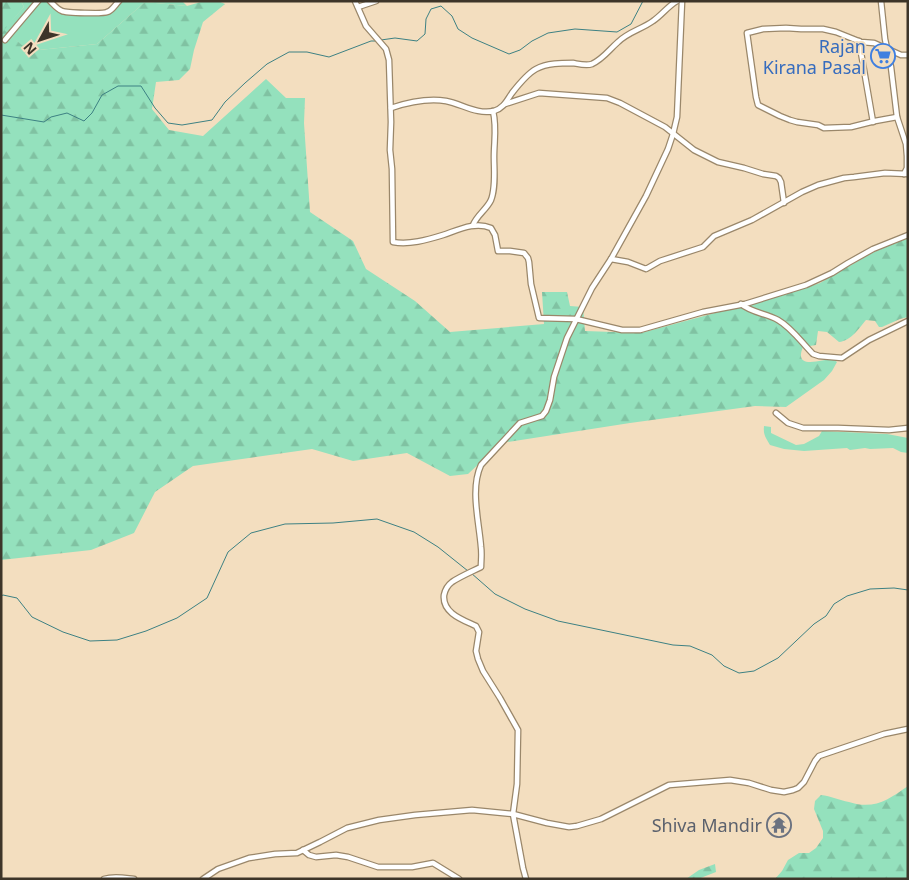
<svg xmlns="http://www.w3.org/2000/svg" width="909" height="880" font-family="'Noto Sans',sans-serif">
  <defs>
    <pattern id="forest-firs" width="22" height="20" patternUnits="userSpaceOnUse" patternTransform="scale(1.25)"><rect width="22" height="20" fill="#94e1bd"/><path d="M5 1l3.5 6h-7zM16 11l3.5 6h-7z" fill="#80c2a2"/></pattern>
  </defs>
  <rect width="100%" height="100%" fill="#f3debf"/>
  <g fill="#94e1bd">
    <path d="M21,1H46C51,6 55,11 62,13C68,16 102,17 108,14C114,11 118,6 123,1H182L187,6L145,2L97,44L29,51L3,30L24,7Z"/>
    <path d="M764,426L771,427V433L796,445L804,444L819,436L822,431L887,434L908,438V453L901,452L893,448L870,449L865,448L850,450L847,448L804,451L784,449L770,445C766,438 763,435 764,426Z"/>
  </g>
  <g fill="url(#forest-firs)">
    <path d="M1,1H21L24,7L4,30L29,51L97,44L145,2L187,6L204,1H218L225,4L203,22L194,50L190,69L179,80L156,82L152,109L169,130L203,136L266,79L286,98H305L304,123L310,212L353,241L366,269L415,301L450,332L544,324L542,292H567L570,306L583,307L585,331L641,333L796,291L820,283L874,252L908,238V317L900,319L882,327H879L875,321L866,320C859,328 851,341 839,342L827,332L818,331L816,345L803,347C793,371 822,359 833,359L837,362L832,371L824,380L786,407L755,406L630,423L501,443L468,474L450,476L407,453L353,461L312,449L193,466L155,492L134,533L91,550L1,560Z"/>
    <path d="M908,786V879H775L782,871L788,860L799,853H809L816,848L823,838V831L814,809L815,801L821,795C831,796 839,800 849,802C874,810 888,800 908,786Z"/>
    <polygon points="715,864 716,872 698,879 686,879 699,870"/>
  </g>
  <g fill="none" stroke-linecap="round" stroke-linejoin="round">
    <g stroke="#3d8183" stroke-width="1">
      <polyline points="381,40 395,38 417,41 425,34 426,19 431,9 441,6 452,16 458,29 472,38 509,54 520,50 532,41 548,33 575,29 617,32 631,24 643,1"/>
      <polyline points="1,115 44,122 51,117 67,113 84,121 92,113 102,95 118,86 141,86 155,108 168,123 182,125 212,120 225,102 245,83 267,64 289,52 307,52 329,57 371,41 377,41"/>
      <polyline points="471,573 495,594 525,609 558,621 673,645 690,646 712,655 724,666 739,673 754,671 778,658 814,624 826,616 834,604 847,596 870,589 894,588 908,590"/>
      <polyline points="1,596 3,595 17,598 32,617 63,632 90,641 117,640 146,631 177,618 207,598 228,552 251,533 285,524 333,523 377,519 414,532 438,547 468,571"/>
    </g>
    <defs>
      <g id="street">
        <path d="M50,1C54,5 57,9 62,11C66,13 104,14 107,12C112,11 115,5 119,1"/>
        <path d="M355,1L366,26L386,49L389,60L391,122L390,150L392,169L393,242C409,245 427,240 443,235C458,230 475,221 491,228L495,235L498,251H510L524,253L528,258L529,262L531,284L539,318L576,319L622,330H640L703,312L745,304L806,285L832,273L848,263L873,249L908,235"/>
        <polyline points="881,1 885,39 891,67 897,117 906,144 907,156 907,168 904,174"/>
        <polyline points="358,7 376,1"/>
        <polyline points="5,40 38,1"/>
        <polyline points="859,41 873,122"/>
        <polyline points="505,104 539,93 607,98 620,103 665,127 694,150 718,162 744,168 763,174 776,176 779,178 781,182 784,203"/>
        <path d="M391,108C409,102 427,98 446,101C462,104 477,115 494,111C504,108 507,100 512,93C519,84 527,74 536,69C547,63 562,63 573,63C579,64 586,66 592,64C603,59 609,50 618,42C628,32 642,29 653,21C662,15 668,6 677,1"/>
        <polyline points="897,117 875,121 851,127 824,128 818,125 797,122 790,120 780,116 758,105 756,97 747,33 763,29 786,28 801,29 823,29 836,32 861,42 874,43 901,55 908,55"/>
        <path d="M473,225C477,215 487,209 491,200C496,187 494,170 494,157C494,141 497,127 493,111"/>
        <polyline points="611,259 628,262 646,269 660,261 703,247 714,236 752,220 802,192 818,185 844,178 854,177 885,173 908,174"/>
        <path d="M741,304C752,313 766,313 778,320C792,328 802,343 813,354L819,356L842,358L869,340L908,321"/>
        <polyline points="776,413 788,423 803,428 838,428 889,430 908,428"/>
        <polyline points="303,850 309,855 316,857 336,855 348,857 378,867 412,867 433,863 459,879"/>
        <path d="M104,879C114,876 124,878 134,879"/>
        <polyline points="203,879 218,869 249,858 275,854 297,853 320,842 347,828 379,820 415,815 472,810 513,814 547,823 569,827 577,826 601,819 669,785 730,780 749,783 771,790 784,792 793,790 798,788 804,782 815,761 819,756 884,734 908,729"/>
        <path d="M526,879L523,868L513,814L517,784L518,730L500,698L483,671L478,659L476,651L479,632L476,626C463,620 442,613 444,595C445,590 448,585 452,582C461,576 471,572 481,567C481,561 482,554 481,547C479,521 470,489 481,465L520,423L542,416L546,411L550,400L554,377L567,338L592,288L611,259L646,196L668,149L673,134L677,117L682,1"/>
      </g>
    </defs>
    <use href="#street" stroke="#9a876a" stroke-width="7"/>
    <use href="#street" stroke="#fff" stroke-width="4.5"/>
  </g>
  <defs>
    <symbol id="supermarket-ring" viewBox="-11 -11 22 22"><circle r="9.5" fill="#f3debf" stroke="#3f7fe0" stroke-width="1.5"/><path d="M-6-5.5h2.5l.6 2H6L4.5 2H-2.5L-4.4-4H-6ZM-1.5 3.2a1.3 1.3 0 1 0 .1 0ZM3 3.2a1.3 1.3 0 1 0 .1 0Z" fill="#3f7fe0"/></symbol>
    <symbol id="temple-ring" viewBox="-11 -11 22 22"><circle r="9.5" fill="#f3debf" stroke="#6b7280" stroke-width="1.5"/><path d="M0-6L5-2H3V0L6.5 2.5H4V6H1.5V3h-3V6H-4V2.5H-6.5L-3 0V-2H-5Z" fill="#6b7280"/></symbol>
  </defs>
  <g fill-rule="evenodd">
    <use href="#supermarket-ring" x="869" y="42" width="28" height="28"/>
    <use href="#temple-ring" x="765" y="811" width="28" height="28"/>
  </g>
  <g text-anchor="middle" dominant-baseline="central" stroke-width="4" stroke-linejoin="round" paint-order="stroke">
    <g font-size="18" fill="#366cbe" stroke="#f3debf" text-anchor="end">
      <text x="866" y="46">Rajan<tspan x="866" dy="21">Kirana Pasal</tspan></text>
    </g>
    <g font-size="18" fill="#5b616d" stroke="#f3debf" text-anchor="end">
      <text x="762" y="825">Shiva Mandir</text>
    </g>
  </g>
  <rect width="909" height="880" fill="none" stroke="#3d3529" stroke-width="5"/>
  <g transform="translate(40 40) rotate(230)" stroke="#f3debf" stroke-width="4" paint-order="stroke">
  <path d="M0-4L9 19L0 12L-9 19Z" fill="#3d3529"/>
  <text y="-8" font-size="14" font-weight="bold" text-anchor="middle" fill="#3d3529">N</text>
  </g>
</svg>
